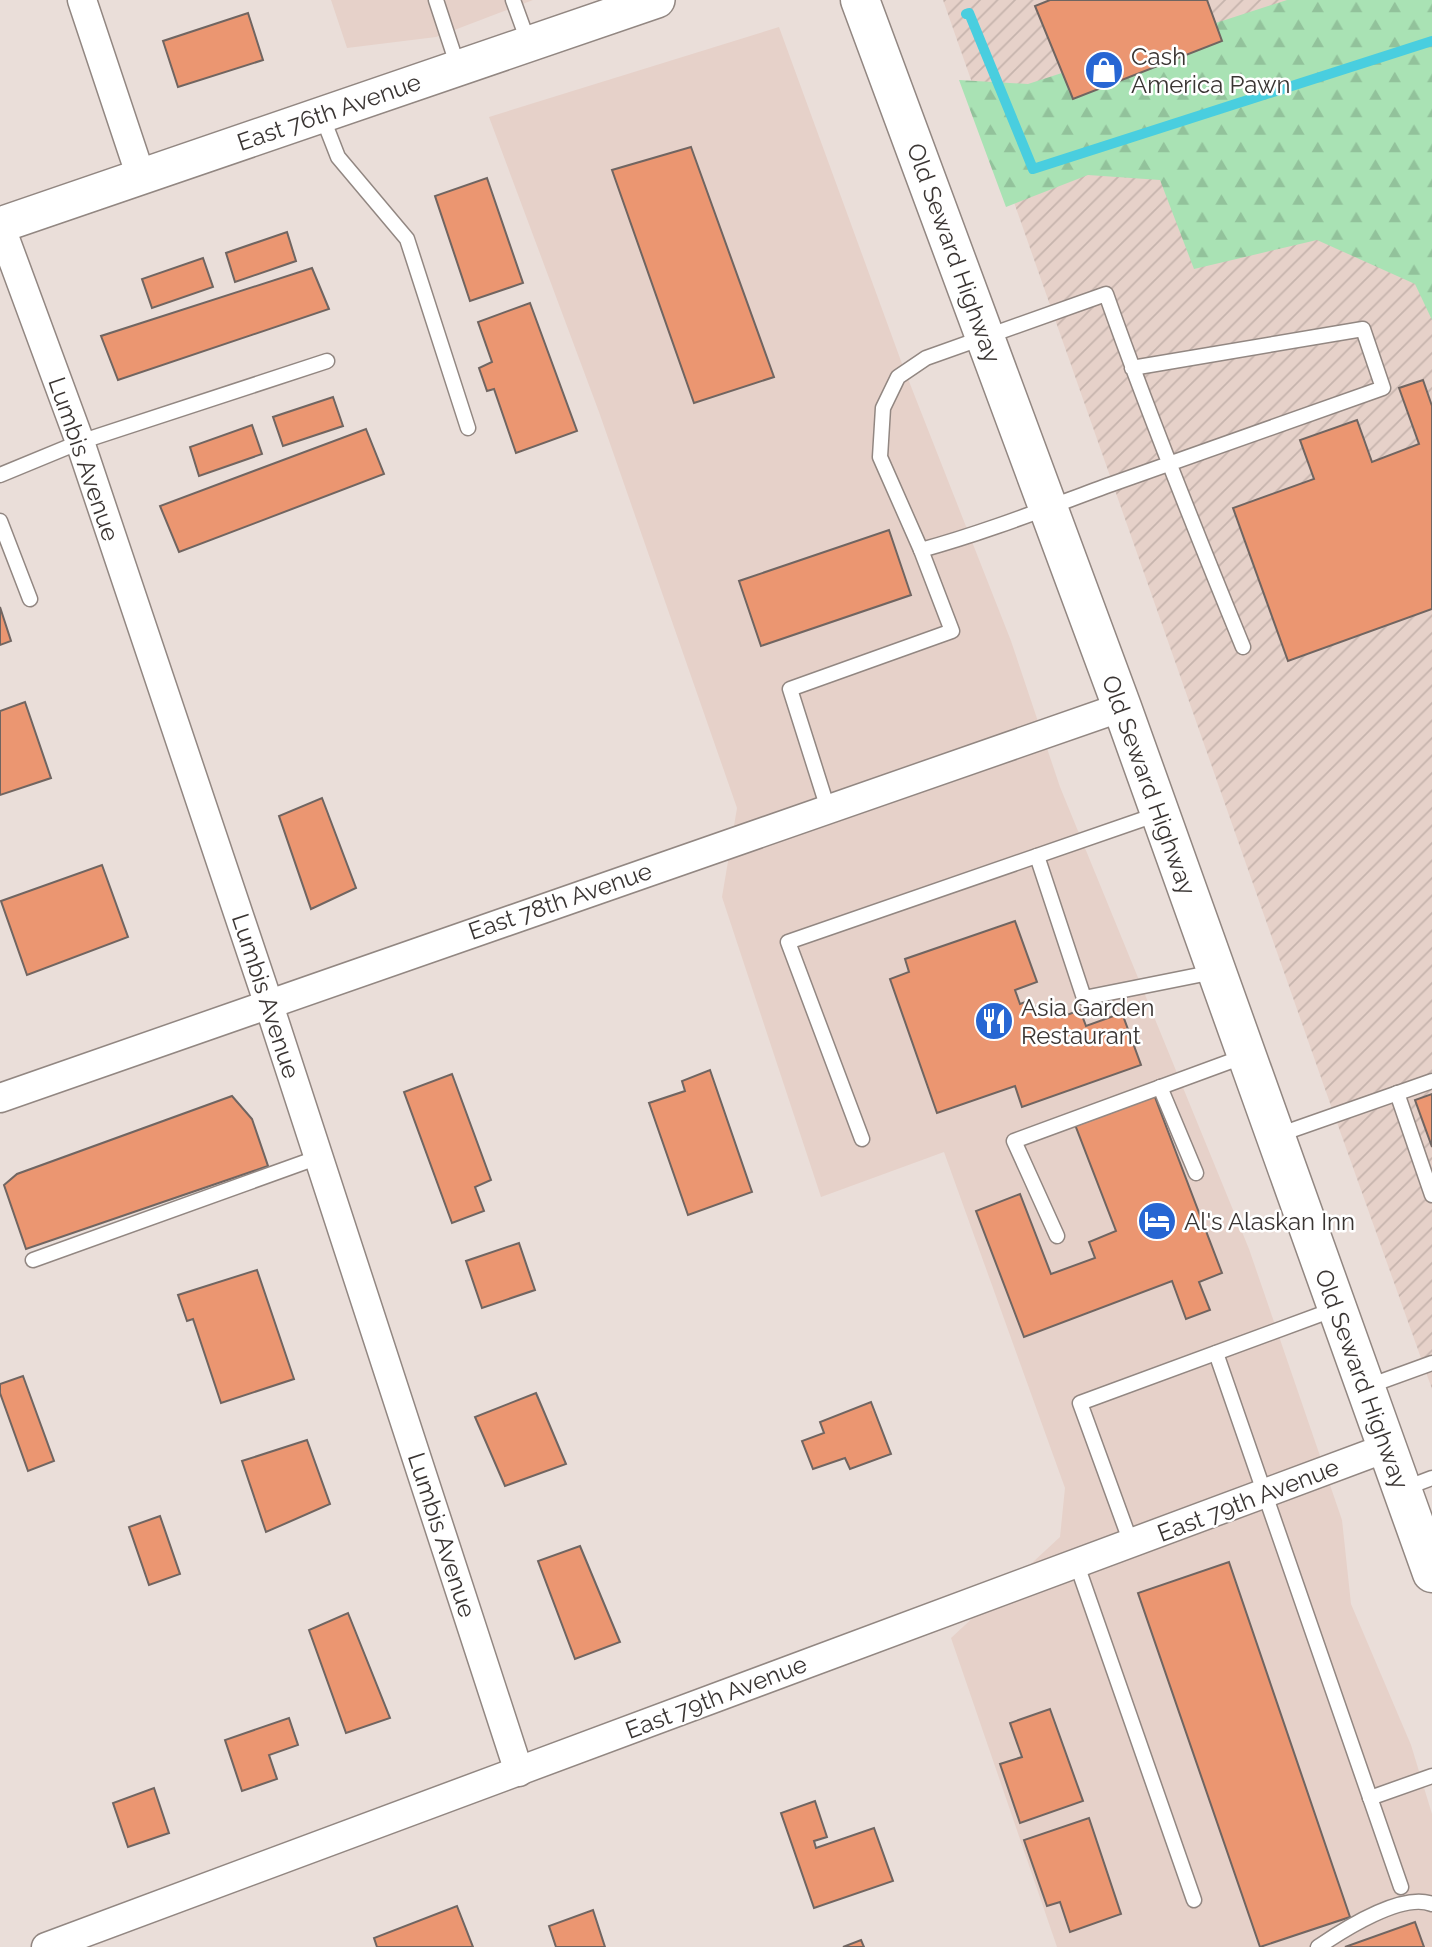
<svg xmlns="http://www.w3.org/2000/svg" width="1432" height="1947" font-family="Raleway,sans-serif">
  <defs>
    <pattern id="industrial-furrows" width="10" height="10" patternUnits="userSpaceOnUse" patternTransform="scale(1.75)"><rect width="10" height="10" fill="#e6d1c9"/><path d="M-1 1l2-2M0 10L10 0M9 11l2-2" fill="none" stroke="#c6b4ad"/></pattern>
    <pattern id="forest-firs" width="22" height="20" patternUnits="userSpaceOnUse" patternTransform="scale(1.75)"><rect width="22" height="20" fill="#a9e2b4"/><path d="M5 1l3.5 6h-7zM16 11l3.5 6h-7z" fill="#92c29b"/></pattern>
  </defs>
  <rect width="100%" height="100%" fill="#eaded9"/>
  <g fill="#e6d1c9">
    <polygon points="331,0 533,0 436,37 347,48"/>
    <polygon points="779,27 901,361 1011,641 1060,787 1249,1249 1342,1520 1351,1604 1411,1745 1432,1814 1432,1947 1057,1947 951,1638 1060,1537 1065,1488 944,1152 821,1197 722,897 737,808 599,412 489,117"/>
  </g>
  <polygon fill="url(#industrial-furrows)" points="943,0 1432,0 1432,1389 1325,1089"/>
  <polygon fill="url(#forest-firs)" points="1287,0 1432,0 1432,320 1415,284 1317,240 1194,269 1160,180 1088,175 1006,207 959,80 1028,84"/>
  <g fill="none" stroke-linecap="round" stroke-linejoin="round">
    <polyline stroke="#49cedf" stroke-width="10" points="966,14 969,13 1033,169 1432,41"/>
  </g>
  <g fill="#eb9671" stroke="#706561" stroke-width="2">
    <polygon points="1050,0 1207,0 1222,41 1073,99 1035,6"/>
    <polygon points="248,13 263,60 178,87 163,41"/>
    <polygon points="691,147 774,377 694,403 612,170"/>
    <polygon points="487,178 523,283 470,301 435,196"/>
    <polygon points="287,232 296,261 235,282 226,253"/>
    <polygon points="203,258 213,287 152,308 142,279"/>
    <polygon points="312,268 329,309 118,380 101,336"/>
    <polygon points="530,303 577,431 516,453 494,389 487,391 479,368 492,362 478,322"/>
    <polygon points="1423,380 1432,406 1432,609 1288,661 1233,508 1314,479 1300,440 1357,420 1372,462 1419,444 1399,388"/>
    <polygon points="333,397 343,426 283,446 273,417"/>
    <polygon points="252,425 262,454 199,476 190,447"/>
    <polygon points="366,429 384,474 179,552 160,506"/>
    <polygon points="889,530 911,595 761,646 739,581"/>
    <polygon points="0,607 11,641 0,645"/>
    <polygon points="25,702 51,778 0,795 0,711"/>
    <polygon points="322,798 356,888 311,909 279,816"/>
    <polygon points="102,865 128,937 27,975 1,901"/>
    <polygon points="1015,921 1037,982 1015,990 1020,1004 1028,1001 1030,1009 1040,1005 1043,1016 1065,1008 1067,1015 1080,1010 1086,1026 1122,1013 1141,1065 1022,1107 1015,1086 937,1113 890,979 909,972 905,959"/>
    <polygon points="710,1070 752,1192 688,1215 649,1103 685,1091 682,1081"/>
    <polygon points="452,1074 491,1180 475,1187 484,1211 452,1223 404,1092"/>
    <polygon points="1153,1092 1222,1273 1199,1282 1210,1310 1186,1319 1172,1281 1024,1337 976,1211 1020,1194 1051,1274 1095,1258 1089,1242 1116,1231 1074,1122"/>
    <polygon points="1432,1094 1432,1147 1415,1100"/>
    <polygon points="232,1096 252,1119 268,1166 26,1249 4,1185 17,1174"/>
    <polygon points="519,1243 535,1290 482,1308 466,1261"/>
    <polygon points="257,1270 294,1379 221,1403 193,1319 187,1321 178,1295"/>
    <polygon points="23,1376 54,1461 28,1471 0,1393 0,1384"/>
    <polygon points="536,1393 566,1464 505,1486 475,1417"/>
    <polygon points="871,1402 891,1454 850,1469 845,1458 813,1469 802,1441 824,1433 820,1422"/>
    <polygon points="307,1440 330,1504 266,1532 242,1461"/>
    <polygon points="160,1516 180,1574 149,1585 129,1527"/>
    <polygon points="580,1546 620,1642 575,1659 538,1561"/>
    <polygon points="1229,1562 1350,1917 1260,1947 1138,1593"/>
    <polygon points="348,1613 390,1718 346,1733 309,1630"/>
    <polygon points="1050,1709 1083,1801 1020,1823 1000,1764 1022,1757 1010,1723"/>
    <polygon points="289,1718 298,1745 269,1755 277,1779 242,1791 225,1740"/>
    <polygon points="154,1788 169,1833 128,1847 113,1803"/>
    <polygon points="815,1801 827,1837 814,1841 816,1848 874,1828 893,1881 814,1908 781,1813"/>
    <polygon points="1089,1818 1121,1914 1070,1932 1060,1902 1047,1906 1024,1840"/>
    <polygon points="457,1906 473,1947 377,1947 374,1938"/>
    <polygon points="593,1910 605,1947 556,1947 549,1926"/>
    <polygon points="1415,1922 1424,1947 1345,1947"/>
    <polygon points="861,1940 864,1947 843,1947"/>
  </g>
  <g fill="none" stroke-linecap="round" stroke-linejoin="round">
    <defs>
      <g id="service">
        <polyline points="436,0 458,67"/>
        <polyline points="513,0 529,44"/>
        <polyline points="322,116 338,157 407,239 468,428"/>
        <path d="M1132,368L1363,329L1383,388C1293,420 1203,452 1112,484C1049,507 987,532 921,550L880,457L883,408L898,377L926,358L1106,294C1148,413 1195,530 1243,647"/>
        <polyline points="0,475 80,442 327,361"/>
        <polyline points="0,521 30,599"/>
        <polyline points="828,809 790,689 952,631 921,550"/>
        <polyline points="1037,856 1084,998 1214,972"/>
        <polyline points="1160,1087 1196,1173"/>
        <polyline points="1397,1093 1432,1195"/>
        <polyline points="1278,1135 1432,1081"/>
        <polyline points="862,1139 788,942 1158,814"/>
        <polyline points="1057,1236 1014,1141 1245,1056"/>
        <polyline points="33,1260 319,1157"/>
        <polyline points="1216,1353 1401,1887"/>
        <polyline points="1366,1387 1432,1363"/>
        <polyline points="1403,1489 1432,1478"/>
        <polyline points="1131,1543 1080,1403 1335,1309"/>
        <polyline points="1076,1562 1194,1900"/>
        <polyline points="1370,1798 1432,1776"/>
        <path d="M1318,1947C1343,1930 1402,1892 1432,1904"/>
      </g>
      <g id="minor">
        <polyline points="82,0 141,177"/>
        <polyline points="0,225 80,442 268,1002 519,1772"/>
        <polyline points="0,1098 1122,707"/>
        <polyline points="46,1947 1386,1448"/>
      </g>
      <polyline id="tertiary" points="0,225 657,0"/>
      <polyline id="secondary" points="860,0 1122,707 1432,1573"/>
    </defs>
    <use href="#service" stroke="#928782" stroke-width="17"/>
    <use href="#minor" stroke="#928782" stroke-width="31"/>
    <use href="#tertiary" stroke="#928782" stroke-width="38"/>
    <use href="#secondary" stroke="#928782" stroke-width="41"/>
    <use href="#service" stroke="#fff" stroke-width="14"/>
    <use href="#minor" stroke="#fff" stroke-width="28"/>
    <use href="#tertiary" stroke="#fff" stroke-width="35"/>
    <use href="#secondary" stroke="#fff" stroke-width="38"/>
  </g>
  <defs>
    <symbol id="shop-disc" viewBox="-11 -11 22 22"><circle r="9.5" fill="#2766d3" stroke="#fff"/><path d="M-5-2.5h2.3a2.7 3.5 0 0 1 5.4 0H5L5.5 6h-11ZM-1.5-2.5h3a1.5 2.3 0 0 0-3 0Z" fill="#fff"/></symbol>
    <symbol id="restaurant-disc" viewBox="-11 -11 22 22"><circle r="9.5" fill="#2766d3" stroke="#fff"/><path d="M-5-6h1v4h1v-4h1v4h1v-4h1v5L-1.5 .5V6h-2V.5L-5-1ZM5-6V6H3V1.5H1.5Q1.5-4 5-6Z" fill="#fff"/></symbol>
    <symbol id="hotel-disc" viewBox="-11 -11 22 22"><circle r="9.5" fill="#2766d3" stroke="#fff"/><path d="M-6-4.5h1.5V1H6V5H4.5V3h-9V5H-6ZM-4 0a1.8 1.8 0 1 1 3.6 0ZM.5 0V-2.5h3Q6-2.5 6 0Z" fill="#fff"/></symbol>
  </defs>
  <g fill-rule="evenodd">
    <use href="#shop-disc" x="1082" y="48" width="44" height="44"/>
    <use href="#restaurant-disc" x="972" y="999" width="44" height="44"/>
    <use href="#hotel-disc" x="1135" y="1199" width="44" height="44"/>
  </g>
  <g text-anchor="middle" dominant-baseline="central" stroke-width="5" stroke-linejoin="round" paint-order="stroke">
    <g font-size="24" fill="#3a3533" stroke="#fff" text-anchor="start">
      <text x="1131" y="56">Cash<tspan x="1131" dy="28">America Pawn</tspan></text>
      <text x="1021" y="1007">Asia Garden<tspan x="1021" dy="28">Restaurant</tspan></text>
      <text x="1184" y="1221">Al's Alaskan Inn</text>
    </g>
    <g font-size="24" fill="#3a3533" stroke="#fff">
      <text transform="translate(329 112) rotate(-19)">East 76th Avenue</text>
      <text transform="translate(954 253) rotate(70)">Old Seward Highway</text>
      <text transform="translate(84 459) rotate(71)">Lumbis Avenue</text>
      <text transform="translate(1149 785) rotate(70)">Old Seward Highway</text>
      <text transform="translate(560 901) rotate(-19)">East 78th Avenue</text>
      <text transform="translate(266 996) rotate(72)">Lumbis Avenue</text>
      <text transform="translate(1362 1379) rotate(70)">Old Seward Highway</text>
      <text transform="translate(1248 1500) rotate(-21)">East 79th Avenue</text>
      <text transform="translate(442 1535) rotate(72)">Lumbis Avenue</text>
      <text transform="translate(716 1697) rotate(-21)">East 79th Avenue</text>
    </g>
  </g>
</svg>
